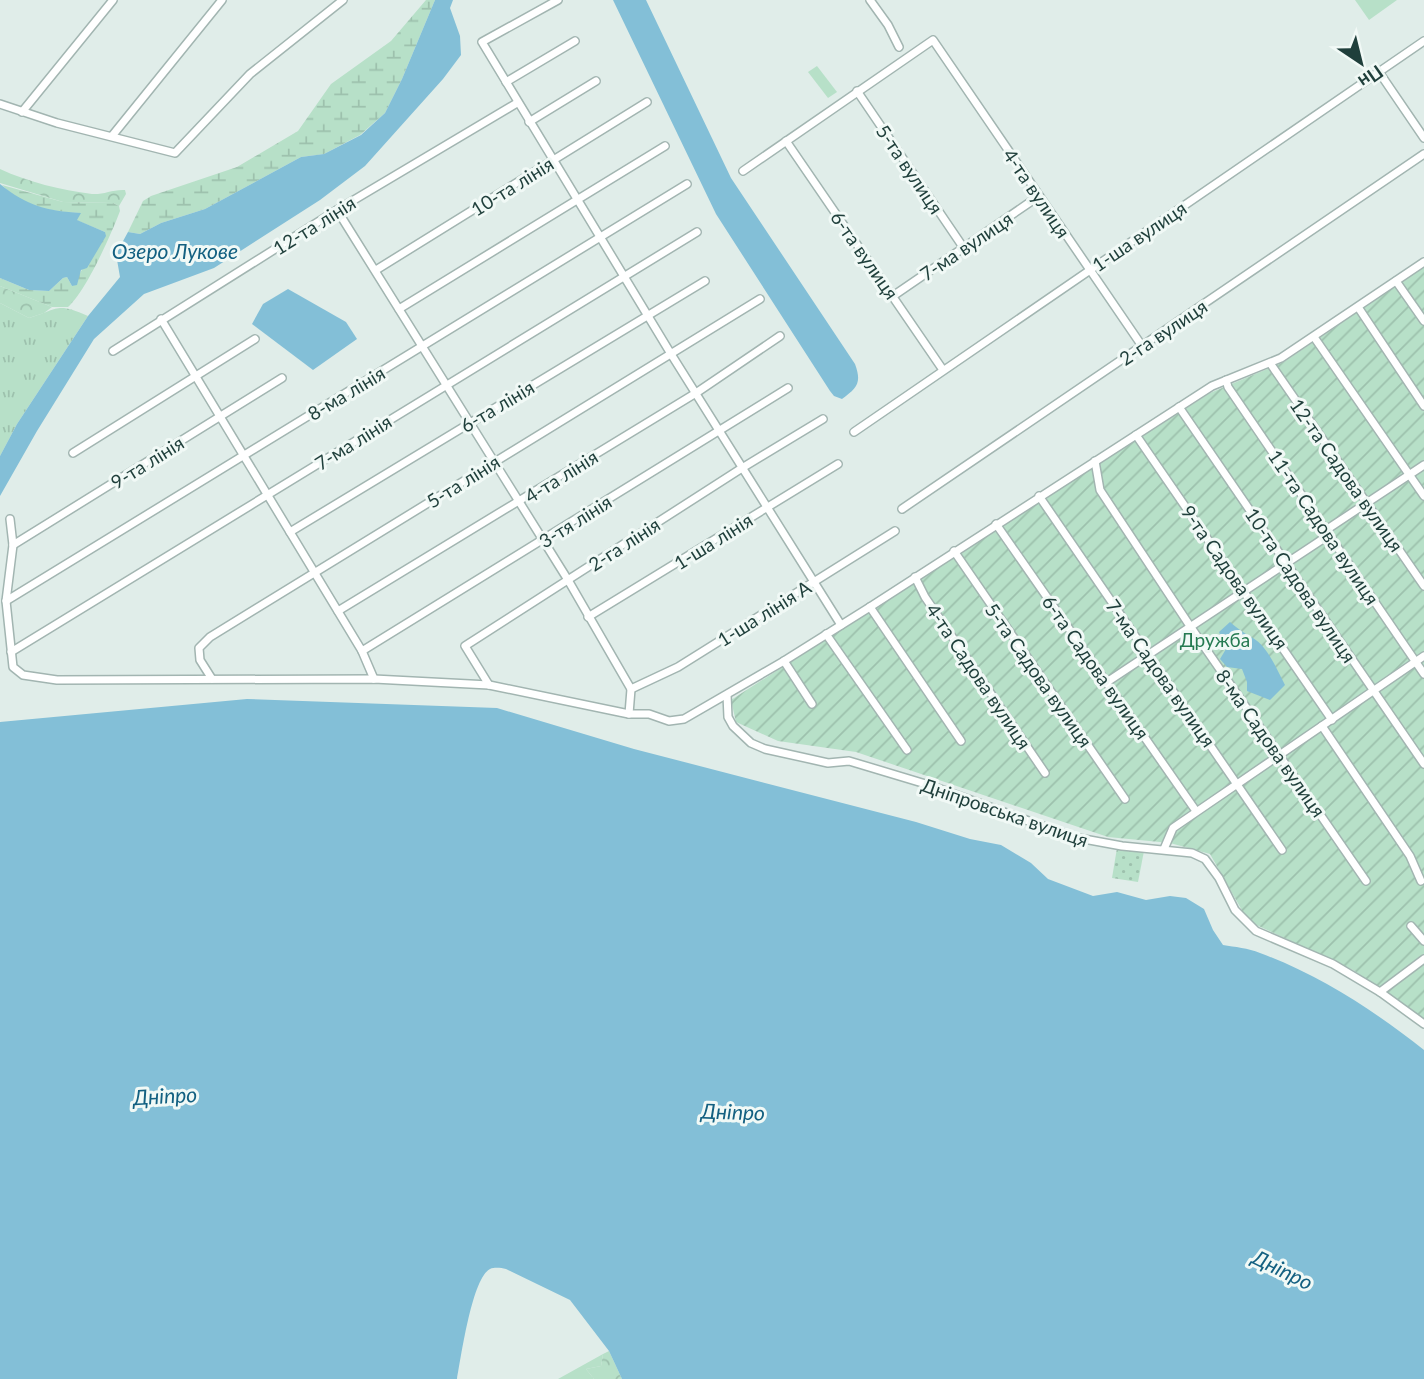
<svg xmlns="http://www.w3.org/2000/svg" width="1424" height="1379" font-family="Lato,sans-serif">
  <defs>
    <pattern id="grass-tufts" width="24" height="20" patternUnits="userSpaceOnUse" patternTransform="scale(1.75)"><rect width="24" height="20" fill="#b7e0c8"/><path d="M3 7l-1-3M5 7V3M7 7l1-3M15 17l-1-3M17 17v-4M19 17l1-3" fill="none" stroke="#9dc1ad"/></pattern>
    <pattern id="forest-crowns" width="20" height="18" patternUnits="userSpaceOnUse" patternTransform="scale(1.75)"><rect width="20" height="18" fill="#b7e0c8"/><path d="M2 6a3 3 0 1 1 6 0M12 15a3 3 0 1 1 6 0" fill="none" stroke="#9dc1ad"/></pattern>
    <pattern id="wetland-marsh" width="20" height="14" patternUnits="userSpaceOnUse" patternTransform="scale(1.75)"><rect width="20" height="14" fill="#b7e0c8"/><path d="M1 5h8M5 5V1M11 12h8M15 12V8" fill="none" stroke="#9dc1ad"/></pattern>
    <pattern id="park-dots" width="8" height="8" patternUnits="userSpaceOnUse" patternTransform="scale(1.75)"><rect width="8" height="8" fill="#b7e0c8"/><path d="M2 2h.1M6 6h.1" fill="none" stroke="#9dc1ad" stroke-width="1.8" stroke-linecap="round"/></pattern>
    <pattern id="garden-furrows" width="10" height="10" patternUnits="userSpaceOnUse" patternTransform="scale(1.75)"><rect width="10" height="10" fill="#b7e0c8"/><path d="M-1 1l2-2M0 10L10 0M9 11l2-2" fill="none" stroke="#9dc1ad"/></pattern>
  </defs>
  <rect width="100%" height="100%" fill="#e0ede9"/>
  <g fill="url(#grass-tufts)">
    <polygon points="1355,0 1397,0 1369,20"/>
    <path d="M0,303L29,318C59,309 56,302 88,316L17,424L0,456Z"/>
    <polygon points="603,1354 601,1366 586,1369 594,1379 558,1379"/>
  </g>
  <g fill="url(#forest-crowns)">
    <path d="M0,169C28,182 61,190 92,194C103,195 113,189 125,190L126,194L119,206L113,203L63,202L0,183Z"/>
    <polygon points="0,286 52,307 44,313 29,318 0,303"/>
    <polygon points="609,1351 622,1379 594,1379 586,1369 601,1366 603,1354"/>
  </g>
  <g fill="url(#wetland-marsh)">
    <polygon points="426,0 435,0 402,79 385,113 360,135 324,154 301,157 205,209 161,223 140,234 128,232 143,201 151,196 237,167 298,131 331,84 391,41"/>
    <path d="M2,185L63,202L113,203L119,206L120,211C111,235 86,291 68,307H52L0,286V278L29,290L49,291L63,278L67,277L72,286L105,232L76,220L80,213C52,212 22,207 2,185Z"/>
  </g>
  <polygon fill="url(#park-dots)" points="1117,848 1144,851 1138,882 1112,878"/>
  <polygon fill="url(#garden-furrows)" points="1424,267 1424,1020 1353,970 1248,921 1210,854 1170,843 1108,837 856,752 778,741 736,722 731,700 1210,393 1284,362"/>
  <polygon fill="#b7e0c8" points="817,66 837,92 828,98 808,72"/>
  <g fill="#83bfd7">
    <polygon points="435,0 453,0 450,8 460,36 461,55 443,79 365,166 320,200 214,268 144,294 94,339 37,431 0,496 0,456 17,424 88,316 120,277 116,254 128,232 140,234 161,223 205,209 301,157 324,154 361,135 385,113 402,79"/>
    <path d="M613,0H646L731,178L855,364C862,383 857,388 842,399L834,396L830,391L716,214Z"/>
    <path d="M0,184C27,206 47,211 81,213L77,220L105,232L106,236L87,268L81,270L77,285L72,286L67,277L63,278L49,291L29,290L0,278Z"/>
    <polygon points="288,289 346,322 357,339 313,370 252,324 263,304"/>
    <path d="M1230,622C1238,629 1244,633 1253,638C1268,647 1277,670 1285,685L1270,700L1247,691V682L1242,669L1227,667L1220,659L1226,649L1219,632Z"/>
    <path d="M247,699L497,708L634,749L916,822L970,839L1001,845L1031,863L1048,879L1093,896L1117,892L1146,900L1170,896L1186,898L1204,909L1213,930L1223,945C1235,947 1248,948 1260,953C1319,975 1375,1011 1424,1050V1379H622L609,1351L570,1300L506,1269C501,1268 495,1267 490,1269C472,1278 461,1358 457,1379H0V722Z"/>
  </g>
  <g fill="none" stroke-linecap="round" stroke-linejoin="round">
    <defs>
      <g id="minor">
        <polyline points="558,0 482,42 671,354 841,625"/>
        <polyline points="870,0 888,25 899,47"/>
        <polyline points="1379,72 1424,138"/>
        <polyline points="506,82 575,41"/>
        <polyline points="857,91 963,247"/>
        <polyline points="0,104 57,123 175,153 250,74 343,0"/>
        <polyline points="22,112 113,0"/>
        <polyline points="529,122 596,81"/>
        <polyline points="112,136 222,0"/>
        <polyline points="786,141 943,370"/>
        <polyline points="743,171 933,40 1142,346"/>
        <polyline points="337,210 568,580 631,689 629,714"/>
        <polyline points="376,270 647,102"/>
        <polyline points="1396,281 1424,321"/>
        <polyline points="893,296 1039,196"/>
        <polyline points="1358,307 1424,406"/>
        <polyline points="399,309 665,146"/>
        <polyline points="161,319 362,651 374,679"/>
        <polyline points="1314,337 1424,496"/>
        <polyline points="113,351 337,210 517,103"/>
        <polyline points="1270,363 1424,586"/>
        <polyline points="1226,380 1228,387 1424,674"/>
        <polyline points="1179,407 1424,764"/>
        <polyline points="854,432 1424,41"/>
        <polyline points="1136,435 1332,720"/>
        <polyline points="73,453 255,339"/>
        <polyline points="1095,461 1100,490 1190,626 1366,881"/>
        <polyline points="1039,496 1282,850"/>
        <polyline points="902,509 1424,154"/>
        <polyline points="10,519 13,545 6,601 13,667 23,675 57,680 374,679 489,685 629,714 649,714 669,721 684,719 784,661 870,607 1212,386 1281,358 1424,262"/>
        <polyline points="996,524 1196,811"/>
        <polyline points="290,532 705,281"/>
        <polyline points="13,545 282,378"/>
        <polyline points="954,551 1125,799"/>
        <polyline points="915,577 925,597 1045,773"/>
        <polyline points="6,601 687,184"/>
        <polyline points="870,607 961,741"/>
        <polyline points="338,611 696,393 780,336"/>
        <polyline points="588,617 838,464"/>
        <polyline points="826,634 907,750"/>
        <polyline points="362,651 788,388"/>
        <polyline points="11,652 697,232"/>
        <polyline points="784,661 812,704"/>
        <polyline points="212,679 200,660 199,648 210,637 760,299"/>
        <polyline points="1107,682 1329,535 1326,530 1424,465"/>
        <polyline points="489,685 465,646 742,468 823,419"/>
        <polyline points="631,689 678,667 895,531"/>
        <polyline points="727,695 728,717 733,726 751,743 765,749 828,763 849,761 929,785 1073,837 1122,846 1192,853 1205,859 1219,878 1235,910 1256,931 1333,964 1380,992 1424,1024"/>
        <polyline points="1322,726 1410,856 1421,881"/>
        <polyline points="1164,849 1173,828 1424,656"/>
        <polyline points="1411,926 1424,941"/>
        <polyline points="1380,992 1424,959"/>
      </g>
    </defs>
    <use href="#minor" stroke="#a2b5b1" stroke-width="10"/>
    <use href="#minor" stroke="#fff" stroke-width="7"/>
  </g>
  <g text-anchor="middle" dominant-baseline="central" stroke-width="6" stroke-linejoin="round" paint-order="stroke">
    <g font-size="19" fill="#1f3f3b" stroke="#f1f9f6">
      <text transform="translate(910 169) rotate(56)">5-та вулиця</text>
      <text transform="translate(512 186) rotate(-32)">10-та лінія</text>
      <text transform="translate(1037 193) rotate(56)">4-та вулиця</text>
      <text transform="translate(314 225) rotate(-32)">12-та лінія</text>
      <text transform="translate(1139 236) rotate(-34)">1-ша вулиця</text>
      <text transform="translate(966 246) rotate(-34)">7-ма вулиця</text>
      <text transform="translate(865 255) rotate(55)">6-та вулиця</text>
      <text transform="translate(1163 332) rotate(-34)">2-га вулиця</text>
      <text transform="translate(346 393) rotate(-31)">8-ма лінія</text>
      <text transform="translate(497 406) rotate(-31)">6-та лінія</text>
      <text transform="translate(353 442) rotate(-32)">7-ма лінія</text>
      <text transform="translate(147 462) rotate(-32)">9-та лінія</text>
      <text transform="translate(1347 475) rotate(55)">12-та Садова вулиця</text>
      <text transform="translate(561 476) rotate(-32)">4-та лінія</text>
      <text transform="translate(463 481) rotate(-32)">5-та лінія</text>
      <text transform="translate(575 521) rotate(-32)">3-тя лінія</text>
      <text transform="translate(1324 527) rotate(56)">11-та Садова вулиця</text>
      <text transform="translate(713 541) rotate(-32)">1-ша лінія</text>
      <text transform="translate(624 544) rotate(-33)">2-га лінія</text>
      <text transform="translate(1235 577) rotate(55)">9-та Садова вулиця</text>
      <text transform="translate(1301 585) rotate(56)">10-та Садова вулиця</text>
      <text transform="translate(764 613) rotate(-32)">1-ша лінія А</text>
      <text transform="translate(1096 667) rotate(55)">6-та Садова вулиця</text>
      <text transform="translate(1161 673) rotate(55)">7-ма Садова вулиця</text>
      <text transform="translate(1039 675) rotate(55)">5-та Садова вулиця</text>
      <text transform="translate(979 676) rotate(56)">4-та Садова вулиця</text>
      <text transform="translate(1271 743) rotate(55)">8-ма Садова вулиця</text>
      <text transform="translate(1005 812) rotate(19)">Дніпровська вулиця</text>
    </g>
    <g font-size="19" fill="#257a51" stroke="#f1f9f6">
      <text x="1215" y="639">Дружба</text>
    </g>
    <g font-size="21" font-style="italic" fill="#136081" stroke="#f1f9f6">
      <text x="175" y="250">Озеро Лукове</text>
      <text transform="translate(165 1095) rotate(-3)">Дніпро</text>
      <text transform="translate(733 1111) rotate(2)">Дніпро</text>
      <text transform="translate(1283 1269) rotate(26)">Дніпро</text>
    </g>
  </g>
  <g transform="translate(1361 63) rotate(145)" stroke="#f1f9f6" stroke-width="5" paint-order="stroke">
  <path d="M0-5L12 26L0 18L-12 26Z" fill="#1f3f3b"/>
  <text y="-10" font-size="19" font-weight="bold" text-anchor="middle" fill="#1f3f3b">Пн</text>
  </g>
</svg>
